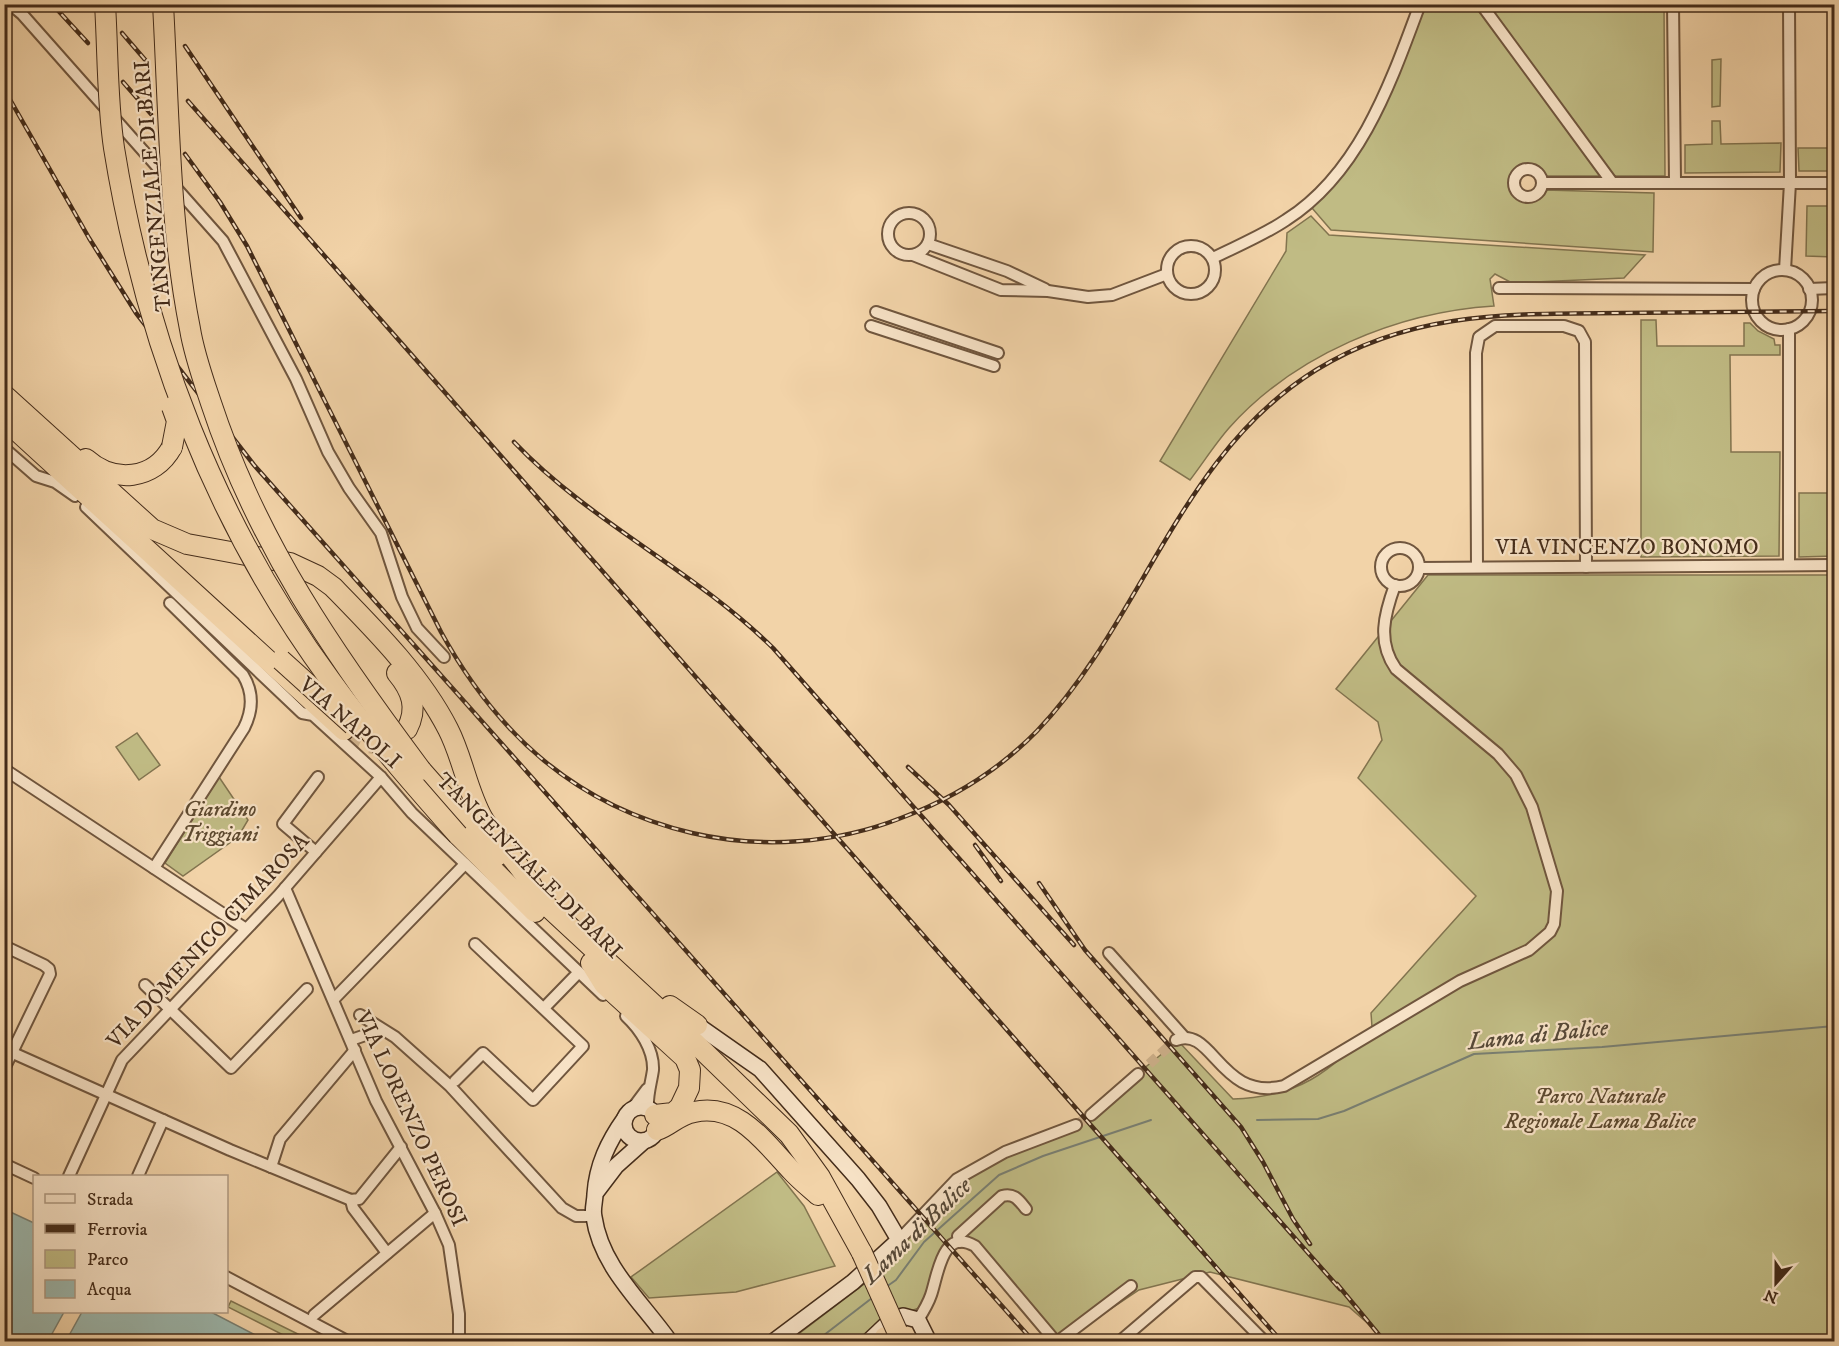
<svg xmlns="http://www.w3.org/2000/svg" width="1839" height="1346" font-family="'IM FELL DW Pica',serif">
  <rect width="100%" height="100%" fill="#f2d3a8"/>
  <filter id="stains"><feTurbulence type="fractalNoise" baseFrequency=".00333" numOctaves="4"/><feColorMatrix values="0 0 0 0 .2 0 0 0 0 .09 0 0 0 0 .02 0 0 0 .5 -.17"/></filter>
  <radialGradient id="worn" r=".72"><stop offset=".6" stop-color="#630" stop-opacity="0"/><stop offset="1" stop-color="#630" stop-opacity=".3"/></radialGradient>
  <g fill="#c0bb84" stroke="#82744f" stroke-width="1.5">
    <path d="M1426,5H1476L1601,174L1600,176H1544C1533,163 1521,162 1510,175L1512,193L1521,201H1535L1545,190L1654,193L1653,252L1331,230L1312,208L1378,120Z"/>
    <polygon points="1485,5 1664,5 1665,176 1612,176"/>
    <polygon points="1721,59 1720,106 1712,107 1712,60"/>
    <polygon points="1712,121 1720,121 1721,144 1781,143 1780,172 1685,173 1685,145 1712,144"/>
    <polygon points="1798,148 1834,148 1834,171 1799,171"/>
    <polygon points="1807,206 1834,206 1834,257 1806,256"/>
    <path d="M1311,216L1329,235L1645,255L1624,278L1512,283L1495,274L1490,279L1494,306C1397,312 1294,355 1229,428C1215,444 1203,463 1190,480L1160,461L1286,251L1287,233Z"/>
    <polygon points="1641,320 1656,320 1657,346 1744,346 1744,323 1750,323 1758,331 1774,339 1775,345 1780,345 1780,355 1730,355 1731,452 1780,452 1779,556 1641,557"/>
    <polygon points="1799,493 1834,493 1834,556 1799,557"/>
    <path d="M1428,575H1834V1341H1388L1349,1307L1210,1272L1139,1290L1063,1341H1056L978,1253L961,1244L944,1261L930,1304L908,1312L858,1341L788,1342L876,1275L950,1189L1045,1135L1084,1124L1094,1117L1122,1086L1178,1041L1233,1099C1299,1097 1329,1073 1372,1027L1371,1013L1476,896L1358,778L1382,740L1378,722L1336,689Z"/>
    <polygon points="137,733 160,765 139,780 116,747"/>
    <polygon points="219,777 248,820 238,837 183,876 165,863"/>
    <polygon points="777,1172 804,1206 835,1266 736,1292 649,1298 631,1277"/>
    <polygon points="231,1301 312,1341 295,1341 228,1307"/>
  </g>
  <g fill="#9cb7ad" stroke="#797f72" stroke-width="1.5">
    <polygon points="4,1209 34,1223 34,1312 64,1312 48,1341 5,1341"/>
    <polygon points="82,1312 211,1312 267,1341 66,1341"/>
  </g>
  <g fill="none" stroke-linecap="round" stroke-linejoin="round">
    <g stroke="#797f72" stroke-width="2">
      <polyline points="1257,1120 1318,1119 1344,1111 1474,1054 1602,1047 1834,1026"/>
      <polyline points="886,1287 896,1280 924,1242 999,1175 1043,1156 1151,1120"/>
      <polyline points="815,1342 872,1298"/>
    </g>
    <g stroke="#cfb28c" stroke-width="10" stroke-dasharray="10 5" stroke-linecap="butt">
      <polyline points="1138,1074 1176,1040"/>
      <polyline points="1076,1125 1091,1115"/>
    </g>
    <path stroke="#cfb28c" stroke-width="20" stroke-dasharray="20 10" stroke-linecap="butt" d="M344,730C358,740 372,748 391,743"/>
    <defs>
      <g id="street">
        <polyline points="10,4 22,14 223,241 296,379 328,452 349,488 381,533 402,597 417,628 444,657"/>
        <polyline points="1481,4 1611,181"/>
        <polyline points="1673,4 1675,181"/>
        <circle cx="1528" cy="183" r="14"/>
        <polyline points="1542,183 1834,183"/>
        <circle cx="909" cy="234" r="21"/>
        <polyline points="928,244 1007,271 1045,289"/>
        <circle cx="1191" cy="270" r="24"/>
        <polyline points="913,255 1001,290 1048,291 1088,297 1112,295 1167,274"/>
        <path d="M1213,258C1237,246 1264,235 1286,220C1360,173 1391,82 1420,4"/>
        <polyline points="1785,270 1790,183 1789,4"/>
        <circle cx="1782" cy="300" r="30"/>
        <polyline points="1499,288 1754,289"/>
        <polyline points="1809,289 1834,288"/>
        <polyline points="876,312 998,353"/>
        <polyline points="871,326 994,366"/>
        <polyline points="1789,329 1789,565"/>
        <polyline points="4,448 36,476 55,482 75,496"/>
        <polyline points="86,507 302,713 313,715 381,777 412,813 603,995"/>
        <circle cx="1400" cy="567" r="19"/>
        <polyline points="1477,567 1476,353 1479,337 1495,326 1564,326 1579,331 1585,342 1586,567"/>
        <polyline points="1419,568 1834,565"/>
        <polyline points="4,769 246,929"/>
        <polyline points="316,852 283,824 318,777"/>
        <path d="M154,868L244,728C253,710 254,693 243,675L170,603"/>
        <polyline points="285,888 376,1101 435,1213 449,1245 459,1314 459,1342"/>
        <polyline points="4,946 44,965 49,969 50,974 4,1069"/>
        <polyline points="1109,953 1184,1037"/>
        <polyline points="145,985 231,1068 307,989"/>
        <polyline points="334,999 465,864"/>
        <polyline points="544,1008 579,972"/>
        <polyline points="360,1015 395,1037 450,1086 562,1208 576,1216 593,1216"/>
        <path d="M626,1016C640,1029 654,1050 653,1070C651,1084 647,1095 648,1108"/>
        <polyline points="351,1040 380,1030"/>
        <path d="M1176,1040C1213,1025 1220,1102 1284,1086L1460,981L1529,950L1550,932L1554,924L1557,891L1532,807L1516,775L1498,754L1396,669C1377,642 1384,615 1395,585"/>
        <polyline points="4,1049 230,1150 351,1200 359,1199 401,1147"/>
        <polyline points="455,1081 483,1053 533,1100 583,1046 475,944"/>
        <polyline points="632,1109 647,1089"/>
        <polyline points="1091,1115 1138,1074"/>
        <polyline points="4,1164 34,1178"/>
        <polyline points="271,1167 280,1139 355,1050"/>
        <polyline points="69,1176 122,1060 278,896 381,777"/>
        <polyline points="138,1176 163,1120"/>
        <polyline points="351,1200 353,1208 387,1253"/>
        <polyline points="899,1240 957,1179 1005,1152 1076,1125"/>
        <path d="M959,1242L958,1236L1002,1196C1014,1193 1018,1199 1026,1209"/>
        <polyline points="226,1277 349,1342"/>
        <polyline points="314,1315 435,1213"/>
        <path d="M918,1320C923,1312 928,1304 931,1295C938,1275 942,1227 975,1246L1056,1342"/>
        <polyline points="1057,1342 1131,1286"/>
        <polyline points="1119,1342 1195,1277 1201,1277 1265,1342"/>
      </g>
      <g id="secondary">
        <polyline points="697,1025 760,1069 858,1179 879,1206 899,1240 853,1282 773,1342"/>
        <circle cx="641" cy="1124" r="17"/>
        <path d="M625,1118C608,1142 597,1165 595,1194C595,1202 592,1209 594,1217C601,1267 642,1302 670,1342"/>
        <polyline points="597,1191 616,1166 644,1141"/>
        <polyline points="868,1342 888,1323 903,1316 918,1320 929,1342"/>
      </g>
      <g id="highway">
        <path d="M4,395L152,529L187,544L290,563L318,576L333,587C375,630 421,676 448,729C463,758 467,791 483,819C500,847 525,868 538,898"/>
        <polyline points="4,419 344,730"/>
        <path d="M86,459C114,484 154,480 172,447"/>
        <path d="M397,673C412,691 418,708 407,729"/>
        <polyline points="421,770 497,856"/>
        <polyline points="458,835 535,912"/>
        <polyline points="530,890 695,1043 789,1134 820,1177 862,1253"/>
        <polyline points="591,963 604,984 685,1058 690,1070 689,1088 680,1107 673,1113 655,1115"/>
        <polyline points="670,1006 697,1025"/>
        <path d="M657,1130C670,1126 679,1114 694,1112C738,1102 765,1143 791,1170C799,1179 809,1187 818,1195"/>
        <polyline points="885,1337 887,1342"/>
      </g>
    </defs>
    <use href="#street" stroke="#70563e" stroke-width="14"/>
    <use href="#secondary" stroke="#442c1a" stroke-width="18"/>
    <use href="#highway" stroke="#442c1a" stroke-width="22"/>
    <use href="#street" stroke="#f7e2c6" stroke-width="10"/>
    <use href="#secondary" stroke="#f7e2c6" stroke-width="15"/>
    <use href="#highway" stroke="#f2d3a8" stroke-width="20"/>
    <defs>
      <g id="rail">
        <polyline points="52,4 88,43"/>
        <polyline points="122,33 147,62"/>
        <polyline points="185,46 301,218"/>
        <polyline points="123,82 151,114"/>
        <polyline points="4,89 89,238 136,313 254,465 1034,1342"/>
        <polyline points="188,101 1282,1342"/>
        <path d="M185,154L220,202L247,246L441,632C497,734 576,806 692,833C761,849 835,844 901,818C952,799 999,770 1037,731C1143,620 1179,455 1316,370C1413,310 1512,314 1621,313C1692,312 1763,312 1834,311"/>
        <path d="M514,442C591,523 694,570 773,648L1340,1289"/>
        <polyline points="908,767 949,805 1074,945"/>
        <polyline points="975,845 1001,881"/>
        <polyline points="1039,883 1085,950 1241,1127 1263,1162 1293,1219 1310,1244"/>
        <polyline points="1337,1284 1385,1342"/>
      </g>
    </defs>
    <use href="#rail" stroke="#442c1a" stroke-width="4.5"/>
    <use href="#rail" stroke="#f7e2c6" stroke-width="2" stroke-dasharray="7" stroke-linecap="butt"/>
    <defs>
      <g id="highway-bridge">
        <path d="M105,4C108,52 107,101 114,148C145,340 215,524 331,681C370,735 414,785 458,835"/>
        <path d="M163,4C169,112 169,223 190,329C194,354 203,379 211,403C257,543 334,654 421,770"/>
        <polyline points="172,407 177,421 172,447"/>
        <polyline points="281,660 353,725"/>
        <polyline points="862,1253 897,1331"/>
      </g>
    </defs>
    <use href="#highway-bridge" stroke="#442c1a" stroke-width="22" stroke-linecap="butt"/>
    <use href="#highway-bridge" stroke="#f2d3a8" stroke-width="20"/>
  </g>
  <g text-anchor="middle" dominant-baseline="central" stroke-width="4.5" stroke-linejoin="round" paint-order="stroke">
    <g font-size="22" fill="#442c1a" stroke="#f7e2c6">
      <text transform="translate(153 186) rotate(-95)">TANGENZIALE DI BARI</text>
      <text x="1627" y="547">VIA VINCENZO BONOMO</text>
      <text transform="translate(350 723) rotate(41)">VIA NAPOLI</text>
      <text transform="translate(529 866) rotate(45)">TANGENZIALE DI BARI</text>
      <text transform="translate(208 941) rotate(-47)">VIA DOMENICO CIMAROSA</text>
      <text transform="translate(411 1119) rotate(65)">VIA LORENZO PEROSI</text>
    </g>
    <g font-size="22" font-style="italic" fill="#5d492f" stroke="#f7e2c6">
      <text x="220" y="809">Giardino<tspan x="220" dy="25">Triggiani</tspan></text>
      <text x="1600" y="1096">Parco Naturale<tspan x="1600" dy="25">Regionale Lama Balice</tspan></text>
    </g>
    <g font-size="24" font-style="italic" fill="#564837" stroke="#f7e2c6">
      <text transform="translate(1538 1035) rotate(-6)">Lama di Balice</text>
      <text transform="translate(917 1231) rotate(-44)">Lama di Balice</text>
    </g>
  </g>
  <rect width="1839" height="1346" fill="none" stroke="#f2d3a8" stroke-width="24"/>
  <rect x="6" y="6" width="1827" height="1334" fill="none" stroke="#442c1a" stroke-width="3"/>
  <rect x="12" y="12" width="1815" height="1322" fill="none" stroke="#442c1a" stroke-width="1.5"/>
  <rect x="33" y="1175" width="195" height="138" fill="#f7e2c6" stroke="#af9981" stroke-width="1.5"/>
  <rect x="45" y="1194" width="30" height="9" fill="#f7e2c6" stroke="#af9981" stroke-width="1.5"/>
  <text x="87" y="1205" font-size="18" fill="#442c1a">Strada</text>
  <rect x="45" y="1224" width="30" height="9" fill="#442c1a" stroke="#af9981" stroke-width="1.5"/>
  <text x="87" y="1235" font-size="18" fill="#442c1a">Ferrovia</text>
  <rect x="45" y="1250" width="30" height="18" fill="#c0bb84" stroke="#af9981" stroke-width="1.5"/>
  <text x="87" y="1265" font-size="18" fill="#442c1a">Parco</text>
  <rect x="45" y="1280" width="30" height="18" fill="#9cb7ad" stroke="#af9981" stroke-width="1.5"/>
  <text x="87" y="1295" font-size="18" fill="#442c1a">Acqua</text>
  <g transform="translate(1776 1283) rotate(201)" stroke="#f7e2c6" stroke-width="4.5" paint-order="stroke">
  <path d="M0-4.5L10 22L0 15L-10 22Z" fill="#442c1a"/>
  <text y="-9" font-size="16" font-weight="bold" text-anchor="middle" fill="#442c1a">N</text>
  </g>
  <rect width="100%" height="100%" filter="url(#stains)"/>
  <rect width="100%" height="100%" fill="url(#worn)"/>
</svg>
